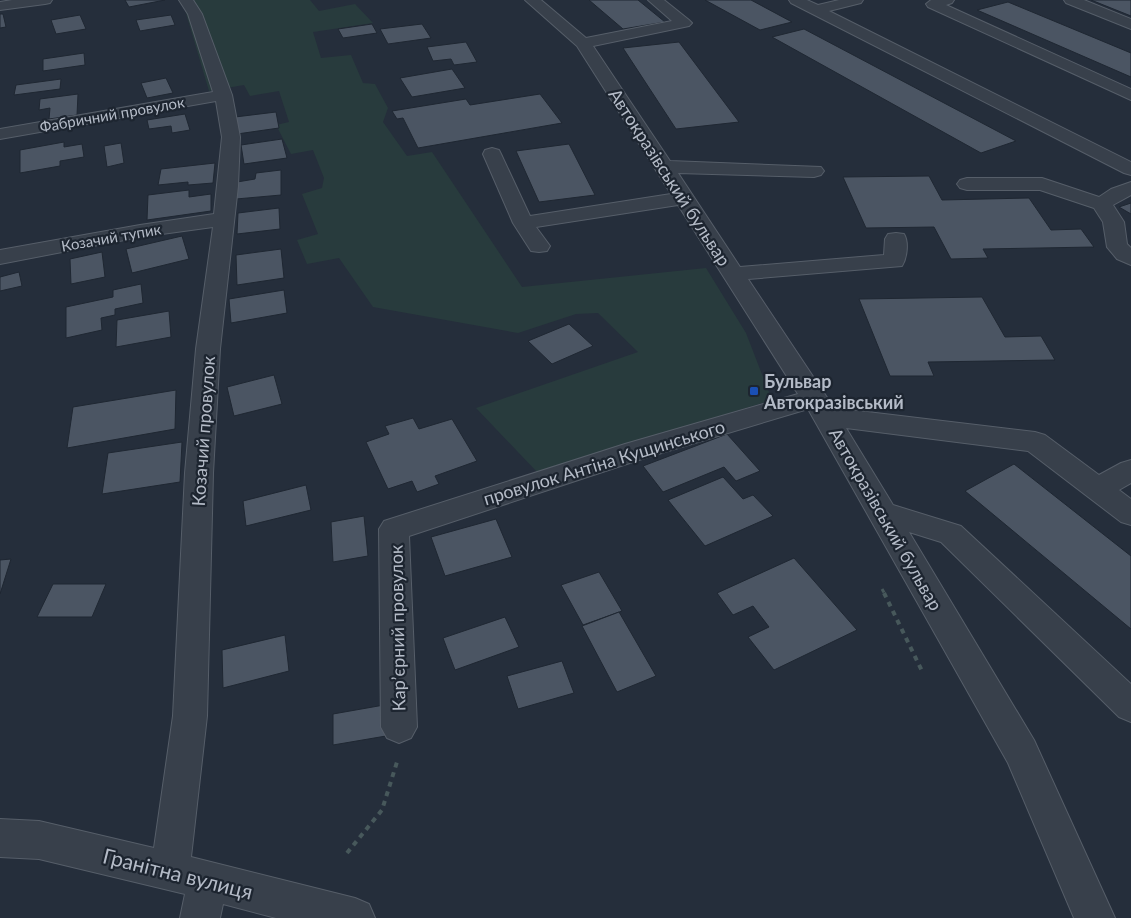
<svg xmlns="http://www.w3.org/2000/svg" width="1131" height="918" font-family="Lato,sans-serif">
  <rect width="100%" height="100%" fill="#252e3b"/>
  <polygon fill="#283b3d" points="180,0 310,0 319,11 355,4 373,23 313,32 321,58 351,55 363,83 375,84 388,108 383,122 407,156 432,152 522,287 706,268 746,333 772,400 537,472 476,408 638,352 598,313 576,314 518,333 373,307 339,258 307,264 297,240 318,234 302,194 322,188 324,178 313,150 291,154 276,125 289,122 279,91 250,96 244,85 209,91 185,10"/>
  <g fill="#4b5563" stroke="#1f2732">
    <polygon points="125,0 165,0 129,7"/>
    <polygon points="589,0 638,0 665,22 623,29"/>
    <polygon points="705,0 751,0 792,22 760,30"/>
    <polygon points="1091,0 1131,0 1131,16"/>
    <polygon points="1008,2 1131,53 1131,77 977,10"/>
    <polygon points="0,14 3,14 6,27 0,28"/>
    <polygon points="80,15 86,29 56,34 51,20"/>
    <polygon points="171,15 175,25 140,31 136,20"/>
    <polygon points="372,24 377,33 343,38 338,29"/>
    <polygon points="422,24 431,38 388,44 380,29"/>
    <polygon points="804,29 1016,141 981,153 772,37"/>
    <polygon points="466,42 477,62 454,65 451,59 433,61 427,47"/>
    <polygon points="679,42 739,122 676,129 623,48"/>
    <polygon points="84,53 85,65 43,71 43,59"/>
    <polygon points="452,69 465,88 412,97 400,78"/>
    <polygon points="166,78 173,93 147,98 141,83"/>
    <polygon points="61,79 60,89 14,95 16,85"/>
    <polygon points="78,94 77,115 49,119 50,108 39,110 40,99"/>
    <polygon points="540,94 562,123 418,148 403,118 397,119 392,111 466,99 470,105"/>
    <polygon points="276,112 279,128 237,134 235,117"/>
    <polygon points="185,114 190,130 172,133 171,126 149,129 147,120"/>
    <polygon points="282,139 287,158 244,164 241,145"/>
    <polygon points="64,142 64,147 82,144 84,157 60,161 60,166 20,173 20,150"/>
    <polygon points="121,143 124,163 107,167 104,146"/>
    <polygon points="569,144 595,195 539,202 516,151"/>
    <polygon points="215,163 213,183 188,185 188,182 158,185 161,169"/>
    <polygon points="281,170 281,195 236,199 237,182 255,179 256,173"/>
    <polygon points="929,176 942,200 1029,198 1051,230 1081,229 1094,247 983,249 988,258 951,259 934,227 866,228 843,177"/>
    <polygon points="189,190 189,197 211,194 211,211 147,220 148,195"/>
    <polygon points="1131,203 1131,214 1119,207"/>
    <polygon points="279,208 280,229 237,234 238,213"/>
    <polygon points="182,236 189,259 132,273 126,249"/>
    <polygon points="281,249 284,278 237,285 236,255"/>
    <polygon points="102,252 105,277 71,284 70,259"/>
    <polygon points="19,272 22,286 0,291 0,277"/>
    <polygon points="141,284 143,303 115,309 115,315 101,318 102,330 66,338 66,307 113,297 113,290"/>
    <polygon points="284,290 287,313 231,323 229,299"/>
    <polygon points="982,297 1005,337 1041,336 1055,360 928,362 934,376 890,376 859,299"/>
    <polygon points="169,311 171,337 116,347 117,320"/>
    <polygon points="569,324 593,346 552,364 528,341"/>
    <polygon points="274,375 282,404 234,416 227,387"/>
    <polygon points="176,390 175,429 67,448 73,407"/>
    <polygon points="413,418 419,429 452,419 477,461 435,476 439,484 417,492 412,481 388,489 366,442 389,434 385,426"/>
    <polygon points="727,434 760,471 736,481 724,467 663,492 643,466"/>
    <polygon points="182,442 180,482 102,494 108,453"/>
    <polygon points="1014,464 1131,556 1131,629 965,491"/>
    <polygon points="723,477 743,499 753,495 773,516 705,546 668,500"/>
    <polygon points="306,485 311,510 246,526 243,501"/>
    <polygon points="364,516 368,556 333,562 331,522"/>
    <polygon points="496,519 512,557 445,576 431,537"/>
    <polygon points="794,558 857,630 774,670 748,637 769,627 753,606 733,615 717,593"/>
    <polygon points="11,559 0,594 0,560"/>
    <polygon points="599,572 622,611 583,625 561,585"/>
    <polygon points="53,584 106,584 92,617 37,617"/>
    <polygon points="619,612 656,676 617,692 582,626"/>
    <polygon points="505,617 519,647 455,670 443,638"/>
    <polygon points="285,635 289,671 223,688 222,650"/>
    <polygon points="562,661 574,693 518,709 507,676"/>
    <polygon points="384,705 386,736 333,745 333,714"/>
  </g>
  <g fill="none" stroke-linecap="round" stroke-linejoin="round">
    <defs>
      <g id="minor">
        <polygon points="12,0 52,0 50,3 45,4 0,10 0,2"/>
        <polygon points="179,0 193,0 202,14 232,95 240,137 238,186 220,349 213,473 207,716 191,857 355,898 369,904 375,918 276,918 223,904 220,918 180,918 185,894 39,859 0,857 0,819 39,821 154,848 173,716 185,473 196,349 213,227 140,237 0,264 0,250 140,225 214,214 222,137 216,101 0,139 0,129 213,92 188,14"/>
        <path d="M525,0H541L586,38L672,21L648,0H664L689,20L692,23L689,26L593,46L670,161L821,167L824,171L821,175L814,177L678,173L740,267L884,255L885,239L888,234L896,233L904,234C909,242 907,258 902,266L748,279L834,408L1035,432L1045,435L1099,475L1121,463L1131,460V483L1119,490L1131,499V525L1121,522L1028,451L846,428L893,505L961,526L1131,684V722L1119,717L941,542L909,532L1034,740L1115,918H1074L1008,763L808,409L645,458L409,536L417,727L411,738L399,743L387,738L381,727L379,529L384,521L625,444L798,394L678,205L536,227L550,246L547,251L539,252L531,251L513,223L483,154L485,150L492,148L499,150L501,154L530,216L671,194L577,46Z"/>
        <polygon points="789,0 807,0 818,5 839,0 863,0 861,3 829,11 1131,162 1131,175 1124,173 791,3"/>
        <polygon points="931,0 954,0 952,3 946,5 1131,89 1131,100 928,7 926,4"/>
        <polygon points="1064,0 1084,0 1131,19 1131,29 1066,3"/>
        <polygon points="967,178 1042,178 1099,197 1111,189 1131,182 1131,195 1113,205 1124,222 1127,244 1131,248 1131,265 1117,259 1107,247 1103,222 1094,208 1040,190 967,190 960,188 957,184 960,180"/>
      </g>
    </defs>
    <use href="#minor" stroke="#565e69" stroke-width="2"/>
    <polyline stroke="#47585b" stroke-width="3" stroke-dasharray="4 4" stroke-linecap="butt" points="882,589 885,594"/>
    <g stroke="#47585b" stroke-width="4" stroke-dasharray="5 5" stroke-linecap="butt">
      <polyline points="884,593 922,671"/>
      <polyline points="347,853 382,810 397,762"/>
    </g>
    <use href="#minor" fill="#38404b" fill-rule="evenodd"/>
  </g>
  <rect fill="#1a4fb4" stroke="#1d2530" stroke-width="2" x="749" y="386" width="10" height="10" rx="2.5"/>
  <g text-anchor="middle" dominant-baseline="central" stroke-width="4.5" stroke-linejoin="round" paint-order="stroke">
    <g font-size="15" fill="#b4bbc7" stroke="#1d2530">
      <text transform="translate(112 114) rotate(-10)">Фабричний провулок</text>
      <text transform="translate(111 237) rotate(-10)">Козачий тупик</text>
    </g>
    <g font-size="18" fill="#b4bbc7" stroke="#1d2530">
      <text transform="translate(670 177) rotate(57)">Автокразівський бульвар</text>
      <text transform="translate(203 431) rotate(-86)">Козачий провулок</text>
      <text transform="translate(604 462) rotate(-17)">провулок Антіна Кущинського</text>
      <text transform="translate(886 519) rotate(60)">Автокразівський бульвар</text>
      <text transform="translate(397 628) rotate(-91)">Карʼєрний провулок</text>
    </g>
    <g font-size="18" font-weight="bold" fill="#b4bbc7" stroke="#1d2530" text-anchor="start">
      <text x="764" y="381">Бульвар<tspan x="764" dy="21">Автокразівський</tspan></text>
    </g>
    <g font-size="21" fill="#b4bbc7" stroke="#1d2530">
      <text transform="translate(178 873) rotate(14)">Гранітна вулиця</text>
    </g>
  </g>
</svg>
